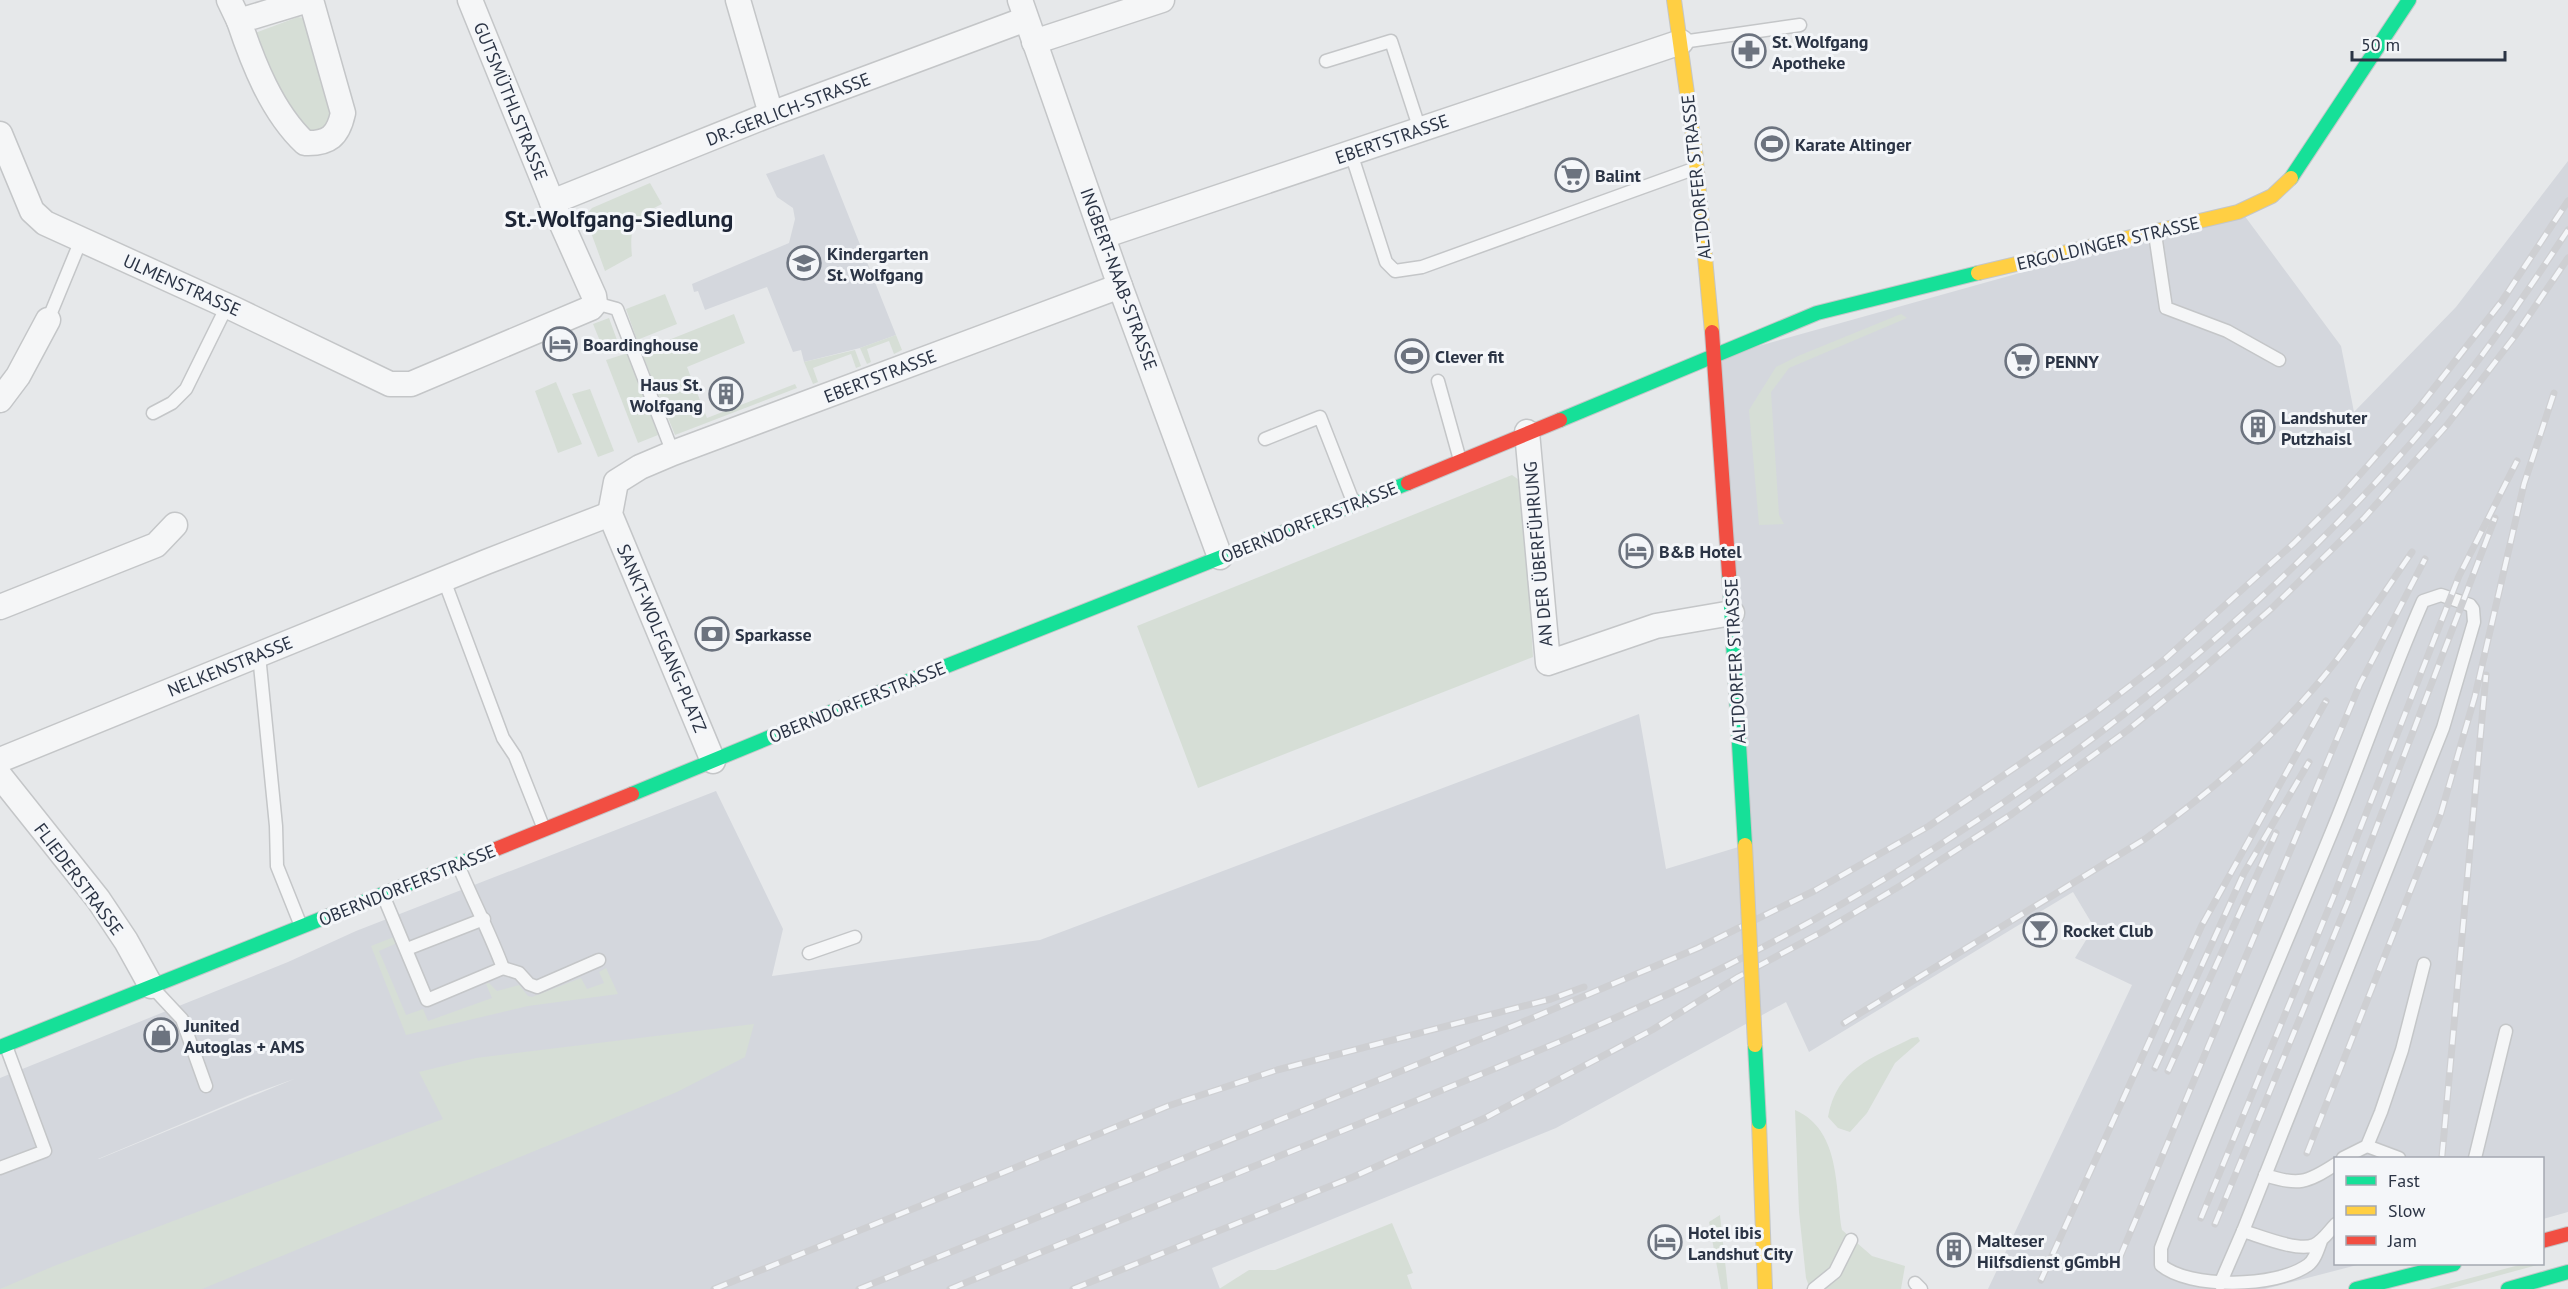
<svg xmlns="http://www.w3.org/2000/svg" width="2568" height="1289" font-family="'PT Sans',sans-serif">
  <rect width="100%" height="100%" fill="#e6e8ea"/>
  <g fill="#d4d7dd" fill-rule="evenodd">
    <polygon points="824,154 896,335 860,348 804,362 801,350 793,352 767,287 705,310 698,291 694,292 692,284 789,243 795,219 793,208 777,197 766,174"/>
    <path d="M2568,161V1212L2543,1219L2542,1158H2336V1264H2361L2265,1289H1988L2132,985L2075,958L2094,927L2073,892L1809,1052L1786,1002L1556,1128L1212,1268L1220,1289H0V1078L288,962L356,931L716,791L783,929L772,976L1040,940L1639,714L1666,869L1745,845L1712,359L2241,211L2341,346L2354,412L2456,307ZM294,1079L99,1159H98L250,1095Z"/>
  </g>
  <g fill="#d6ded6">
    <polygon points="298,17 304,18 334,119 319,136 298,125 251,37 255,33"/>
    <path d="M650,183L662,204C635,217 629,225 632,256L605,271L585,216L592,208Z"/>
    <polygon points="665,294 677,324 637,340 626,309"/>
    <polygon points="734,314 745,343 687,367 707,418 795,384 797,388 675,435 641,351"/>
    <polygon points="1901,314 1907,318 1789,368 1771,392 1779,515 1784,524 1759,525 1749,410 1776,367 1798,356"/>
    <polygon points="609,318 617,340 602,346 593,324"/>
    <polygon points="896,335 902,350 894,354 889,341 867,349 871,362 867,364 860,348"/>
    <polygon points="855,350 861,366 856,368 851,354 813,368 818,382 813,384 804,362"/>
    <polygon points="628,353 658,435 638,443 606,360"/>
    <polygon points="556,382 582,444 558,453 535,391"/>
    <polygon points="590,389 614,451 598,457 572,394"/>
    <polygon points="1512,475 1522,482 1533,657 1198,788 1137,626"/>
    <polygon points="394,937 397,943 379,951 406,1015 423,1009 428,1021 492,998 486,984 489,983 497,991 519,985 528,996 532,997 581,978 587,989 604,983 599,972 606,968 618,994 528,1006 406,1035 371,946"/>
    <polygon points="754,1024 745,1057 677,1092 202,1289 0,1289 54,1266 443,1119 419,1072 476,1058"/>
    <path d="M1918,1037L1920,1041L1895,1063L1867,1113L1850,1132L1838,1128L1828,1117C1837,1068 1872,1058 1912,1038Z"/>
    <path d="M1795,1110C1841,1130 1835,1188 1842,1230L1872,1256L1905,1266L1901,1289H1810L1806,1278L1799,1212Z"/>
    <polygon points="1720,1215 1728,1289 1721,1289 1709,1222"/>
    <polygon points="1392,1223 1413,1273 1407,1275 1412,1289 1219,1289 1249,1270 1275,1270"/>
    <polygon points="2523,1264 2541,1264 2449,1289 2429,1289"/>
  </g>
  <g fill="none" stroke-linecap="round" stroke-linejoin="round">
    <defs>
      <g id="lane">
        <polyline points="1682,42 1800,25"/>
        <polyline points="1326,61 1391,41 1420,130"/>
        <polyline points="1351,153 1386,262 1395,271 1422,267 1696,168"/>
        <polyline points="2155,234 2166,308 2227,331 2279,360"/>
        <polyline points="595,303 617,309 673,453"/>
        <polyline points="48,320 81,240"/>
        <polyline points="1438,381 1460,460"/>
        <polyline points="153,413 172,403 186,389 227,306"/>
        <polyline points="1265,439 1320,417 1354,504"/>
        <polyline points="444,580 503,738 515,756 544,829"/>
        <polyline points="259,655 276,826 277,866 301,926"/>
        <path d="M383,895L427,1000L503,968C490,933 473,901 459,867"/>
        <polyline points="407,949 484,919"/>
        <polyline points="809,953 855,937"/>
        <polyline points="503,968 519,973 529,984 537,987 599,960"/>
        <polyline points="154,989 182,1019 206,1086"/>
        <polyline points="2367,1146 2399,1158"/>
        <polyline points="2343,1158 2367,1146 2381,1112 2402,1050 2424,964"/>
        <polyline points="2475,1158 2506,1031"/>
        <polyline points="0,1168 45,1151 6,1046"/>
        <path d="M2265,1175C2298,1186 2307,1183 2336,1164"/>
        <path d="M2321,1241C2318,1249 2315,1260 2308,1265C2276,1288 2189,1289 2161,1265V1248C2213,1111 2272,977 2328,841C2361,762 2388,680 2423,601L2441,595L2470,605L2473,609L2474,622L2443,728L2243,1231C2260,1236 2298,1252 2314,1245C2323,1241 2329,1231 2336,1224"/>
        <polyline points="1915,1283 1921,1289"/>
        <polyline points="2220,1284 2243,1231"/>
        <polyline points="1814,1289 1835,1272 1851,1240"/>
      </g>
      <g id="street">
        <polyline points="229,0 239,21"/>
        <path d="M308,0L239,21C253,63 272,112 305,143C329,144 338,136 343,113L311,0"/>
        <polyline points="738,0 771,114"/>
        <polyline points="1020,0 1120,286 1220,557"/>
        <polyline points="1034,42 1162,0"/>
        <polyline points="0,134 32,211 45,223 234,309 390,384 411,384 591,308 595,303 594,296 552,202 470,0"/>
        <polyline points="552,202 771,114 1026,19"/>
        <polyline points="1103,236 1681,42"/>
        <polyline points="0,400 18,376 48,320"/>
        <polyline points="1527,432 1548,663 1656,626 1732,613"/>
        <polyline points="0,607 156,545 175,525"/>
        <polyline points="0,760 486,562 610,514"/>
        <polyline points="713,761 610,514 616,482 640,467 673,453 1120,286"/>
        <polyline points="0,776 98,899 126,941 151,986"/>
      </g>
      <g id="fast">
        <polyline points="2291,178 2409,0"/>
        <polyline points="1560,420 1817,313 1978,273"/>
        <polyline points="1729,574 1745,845"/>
        <polyline points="632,794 848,705 1408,483"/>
        <polyline points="0,1047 496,849"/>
        <polyline points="2356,1289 2454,1264"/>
        <polyline points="2508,1289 2568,1272"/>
      </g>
      <g id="slow">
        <polyline points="1674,0 1695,150 1712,332"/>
        <polyline points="1978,273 2238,212 2272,196 2291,178"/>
        <polyline points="1759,1122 1765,1289"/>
      </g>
      <g id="jam">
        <polyline points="1712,332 1729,574"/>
        <polyline points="1408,483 1560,420"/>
        <polyline points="496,849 632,794"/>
        <polyline points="2542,1241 2568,1234"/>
      </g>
    </defs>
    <use href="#lane" stroke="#c4c6c8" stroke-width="15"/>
    <use href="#street" stroke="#c4c6c8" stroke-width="27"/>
    <use href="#fast" stroke="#c4c6c8" stroke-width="16"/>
    <use href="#slow" stroke="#c4c6c8" stroke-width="16"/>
    <use href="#jam" stroke="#c4c6c8" stroke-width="16"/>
    <use href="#lane" stroke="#f5f6f7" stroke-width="12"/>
    <use href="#street" stroke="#f5f6f7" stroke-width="24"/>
    <use href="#fast" stroke="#16e098" stroke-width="14"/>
    <use href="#slow" stroke="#ffcf43" stroke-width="14"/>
    <use href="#jam" stroke="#f24e42" stroke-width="14"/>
    <defs>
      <g id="rail">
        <path d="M1844,1023L2145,839C2204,797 2258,752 2306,697C2346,653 2378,601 2412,552"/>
        <polyline points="2155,1068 2244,873 2309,762"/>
        <polyline points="2168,1071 2276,833"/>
        <polyline points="2307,1153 2441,813 2475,696 2524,484 2554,393"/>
        <polyline points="2442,1156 2486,675"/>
        <polyline points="2201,1218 2333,898 2459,576 2517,461"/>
        <polyline points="2215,1224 2347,904 2495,518"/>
        <polyline points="2120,1257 2360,684 2425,559"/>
        <polyline points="2041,1280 2202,925 2326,701"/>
        <polyline points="714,1289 1168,1106 1277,1070 1551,999 1584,987"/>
        <polyline points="859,1289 1518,1024 1698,948 1814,891 1929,826 2092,715 2165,659 2294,543 2342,495 2420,406 2502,301 2568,201"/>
        <path d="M950,1289C1097,1229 1244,1171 1391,1111C1498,1067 1606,1025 1710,974C1981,841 2241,647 2435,415C2484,357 2526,293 2568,230"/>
        <polyline points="1073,1289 1353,1177 1485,1118 1652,1030 1738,977 1822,932 1905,883 2012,814 2128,730 2192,678 2272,608 2364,518 2447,425 2515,336 2568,258"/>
      </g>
    </defs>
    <use href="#rail" stroke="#cecfd2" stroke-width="7"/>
    <use href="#rail" stroke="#f4f6f9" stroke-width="4.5" stroke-dasharray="14" stroke-linecap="butt"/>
    <defs>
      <polyline id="fast-bridge" points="1755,1045 1759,1122"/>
      <polyline id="slow-bridge" points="1745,845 1755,1045"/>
    </defs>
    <use href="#fast-bridge" stroke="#c4c6c8" stroke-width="16" stroke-linecap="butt"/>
    <use href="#slow-bridge" stroke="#c4c6c8" stroke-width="16" stroke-linecap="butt"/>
    <use href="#fast-bridge" stroke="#16e098" stroke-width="14"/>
    <use href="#slow-bridge" stroke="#ffcf43" stroke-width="14"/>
  </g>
  <defs>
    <symbol id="pharmacy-ring" viewBox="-11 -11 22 22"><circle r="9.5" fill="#f4f6f9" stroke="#6c737f" stroke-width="1.5"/><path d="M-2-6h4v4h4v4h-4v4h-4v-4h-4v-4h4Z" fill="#6c737f"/></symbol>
    <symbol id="stadium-ring" viewBox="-11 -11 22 22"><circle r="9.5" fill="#f4f6f9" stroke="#6c737f" stroke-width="1.5"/><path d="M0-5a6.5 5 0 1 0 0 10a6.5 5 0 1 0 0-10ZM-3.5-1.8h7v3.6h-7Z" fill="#6c737f"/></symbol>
    <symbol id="supermarket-ring" viewBox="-11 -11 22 22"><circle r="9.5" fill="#f4f6f9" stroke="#6c737f" stroke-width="1.5"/><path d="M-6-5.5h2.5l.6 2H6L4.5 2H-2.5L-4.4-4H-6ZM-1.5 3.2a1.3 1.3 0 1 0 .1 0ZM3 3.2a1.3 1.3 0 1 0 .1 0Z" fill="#6c737f"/></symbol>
    <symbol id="school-ring" viewBox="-11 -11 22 22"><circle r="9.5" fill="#f4f6f9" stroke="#6c737f" stroke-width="1.5"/><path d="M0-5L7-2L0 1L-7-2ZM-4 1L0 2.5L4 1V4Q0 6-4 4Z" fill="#6c737f"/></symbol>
    <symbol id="hotel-ring" viewBox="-11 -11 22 22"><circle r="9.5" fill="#f4f6f9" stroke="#6c737f" stroke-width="1.5"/><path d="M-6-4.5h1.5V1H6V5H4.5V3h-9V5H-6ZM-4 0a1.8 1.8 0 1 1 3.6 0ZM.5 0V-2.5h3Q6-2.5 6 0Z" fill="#6c737f"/></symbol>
    <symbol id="building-ring" viewBox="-11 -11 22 22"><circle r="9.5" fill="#f4f6f9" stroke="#6c737f" stroke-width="1.5"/><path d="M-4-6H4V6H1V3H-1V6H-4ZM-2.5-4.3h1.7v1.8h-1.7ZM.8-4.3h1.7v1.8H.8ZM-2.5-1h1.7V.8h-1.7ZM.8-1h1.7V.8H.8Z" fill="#6c737f"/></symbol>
    <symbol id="bank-ring" viewBox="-11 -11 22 22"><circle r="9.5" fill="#f4f6f9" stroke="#6c737f" stroke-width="1.5"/><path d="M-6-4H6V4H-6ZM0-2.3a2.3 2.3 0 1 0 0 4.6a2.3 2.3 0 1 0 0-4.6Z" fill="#6c737f"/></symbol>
    <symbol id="bar-ring" viewBox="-11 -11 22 22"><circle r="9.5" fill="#f4f6f9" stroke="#6c737f" stroke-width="1.5"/><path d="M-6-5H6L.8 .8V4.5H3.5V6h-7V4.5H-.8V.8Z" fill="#6c737f"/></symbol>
    <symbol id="shop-ring" viewBox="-11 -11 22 22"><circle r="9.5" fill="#f4f6f9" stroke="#6c737f" stroke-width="1.5"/><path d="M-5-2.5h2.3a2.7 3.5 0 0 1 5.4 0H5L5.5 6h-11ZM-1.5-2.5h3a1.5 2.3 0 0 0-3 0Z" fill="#6c737f"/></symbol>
  </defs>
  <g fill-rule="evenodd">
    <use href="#pharmacy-ring" x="1730" y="32" width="38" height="38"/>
    <use href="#stadium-ring" x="1753" y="125" width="38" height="38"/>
    <use href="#supermarket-ring" x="1553" y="156" width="38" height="38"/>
    <use href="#school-ring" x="785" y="244" width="38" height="38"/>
    <use href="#hotel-ring" x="541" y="325" width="38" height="38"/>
    <use href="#stadium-ring" x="1393" y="337" width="38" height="38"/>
    <use href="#supermarket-ring" x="2003" y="342" width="38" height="38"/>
    <use href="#building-ring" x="707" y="375" width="38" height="38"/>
    <use href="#building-ring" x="2239" y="408" width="38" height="38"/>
    <use href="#hotel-ring" x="1617" y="532" width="38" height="38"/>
    <use href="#bank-ring" x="693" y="615" width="38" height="38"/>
    <use href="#bar-ring" x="2021" y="911" width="38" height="38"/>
    <use href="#shop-ring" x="142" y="1016" width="38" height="38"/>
    <use href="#hotel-ring" x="1646" y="1223" width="38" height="38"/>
    <use href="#building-ring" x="1935" y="1231" width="38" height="38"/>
  </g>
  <g text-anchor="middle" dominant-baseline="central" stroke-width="6" stroke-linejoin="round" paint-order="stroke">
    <g font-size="18" font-weight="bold" fill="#2b3445" stroke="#f4f6f9" text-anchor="start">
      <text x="1772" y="41">St. Wolfgang<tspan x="1772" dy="21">Apotheke</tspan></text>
      <text x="1795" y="144">Karate Altinger</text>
      <text x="1595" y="175">Balint</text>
      <text x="827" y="253">Kindergarten<tspan x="827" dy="21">St. Wolfgang</tspan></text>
      <text x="583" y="344">Boardinghouse</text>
      <text x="1435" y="356">Clever fit</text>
      <text x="2045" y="361">PENNY</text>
      <text x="703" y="384" text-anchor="end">Haus St.<tspan x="703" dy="21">Wolfgang</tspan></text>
      <text x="2281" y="417">Landshuter<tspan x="2281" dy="21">Putzhaisl</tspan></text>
      <text x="1659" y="551">B&amp;B Hotel</text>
      <text x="735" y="634">Sparkasse</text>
      <text x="2063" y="930">Rocket Club</text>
      <text x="184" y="1025">Junited<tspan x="184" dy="21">Autoglas + AMS</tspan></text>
      <text x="1688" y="1232">Hotel ibis<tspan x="1688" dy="21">Landshut City</tspan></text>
      <text x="1977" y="1240">Malteser<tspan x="1977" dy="21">Hilfsdienst gGmbH</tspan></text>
    </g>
    <g font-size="18" fill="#2b3445" stroke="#f4f6f9">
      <text transform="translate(511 101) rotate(68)">GUTSMÜTHLSTRASSE</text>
      <text transform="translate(788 109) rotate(-21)">DR.-GERLICH-STRASSE</text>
      <text transform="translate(1392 139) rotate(-19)">EBERTSTRASSE</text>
      <text transform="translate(1696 177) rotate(-96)">ALTDORFER STRASSE</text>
      <text transform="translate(2108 243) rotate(-13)">ERGOLDINGER STRASSE</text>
      <text transform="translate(1119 279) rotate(70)">INGBERT-NAAB-STRASSE</text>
      <text transform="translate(182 285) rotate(24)">ULMENSTRASSE</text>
      <text transform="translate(880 376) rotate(-21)">EBERTSTRASSE</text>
      <text transform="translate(1309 522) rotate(-22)">OBERNDORFERSTRASSE</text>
      <text transform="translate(1538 554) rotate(-95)">AN DER ÜBERFÜHRUNG</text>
      <text transform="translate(662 638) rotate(67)">SANKT-WOLFGANG-PLATZ</text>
      <text transform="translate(1735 661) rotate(-93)">ALTDORFER STRASSE</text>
      <text transform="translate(230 666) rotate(-22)">NELKENSTRASSE</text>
      <text transform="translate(857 702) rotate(-22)">OBERNDORFERSTRASSE</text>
      <text transform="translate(79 879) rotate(53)">FLIEDERSTRASSE</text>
      <text transform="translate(407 885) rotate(-22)">OBERNDORFERSTRASSE</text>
    </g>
    <g font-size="24" font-weight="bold" fill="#1d2536" stroke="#f4f6f9">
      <text x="619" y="218">St.-Wolfgang-Siedlung</text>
    </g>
  </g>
  <rect x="2334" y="1157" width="210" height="108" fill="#f4f6f9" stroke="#a4a8b1" stroke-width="1.5"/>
  <rect x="2346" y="1176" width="30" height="9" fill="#16e098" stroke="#a4a8b1" stroke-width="1.5"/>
  <text x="2388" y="1187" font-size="18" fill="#2b3445">Fast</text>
  <rect x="2346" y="1206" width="30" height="9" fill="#ffcf43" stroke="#a4a8b1" stroke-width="1.5"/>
  <text x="2388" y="1217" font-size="18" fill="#2b3445">Slow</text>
  <rect x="2346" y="1236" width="30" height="9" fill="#f24e42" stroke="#a4a8b1" stroke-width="1.5"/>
  <text x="2388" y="1247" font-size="18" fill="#2b3445">Jam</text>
  <path d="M2352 51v9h153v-9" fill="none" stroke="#2b3445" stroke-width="3"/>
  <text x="2361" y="51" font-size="18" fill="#2b3445" stroke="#f4f6f9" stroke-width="4.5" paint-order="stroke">50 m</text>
</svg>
